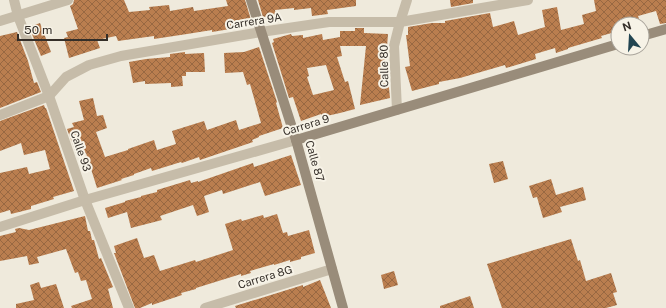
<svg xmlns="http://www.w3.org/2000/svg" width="666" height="308" font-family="'Public Sans',sans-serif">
  <defs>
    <pattern id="building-cross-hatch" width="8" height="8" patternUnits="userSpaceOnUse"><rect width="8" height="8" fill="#ba7e4f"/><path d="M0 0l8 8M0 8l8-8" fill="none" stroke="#986842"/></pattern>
  </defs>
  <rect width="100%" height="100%" fill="#efeadc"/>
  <g fill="url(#building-cross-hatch)" fill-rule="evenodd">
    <polygon points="74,0 124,0 129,12 150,10 149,7 169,5 170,11 193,7 194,11 228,6 226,0 245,0 252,23 230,29 212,32 212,30 187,34 154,39 154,36 118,41 116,36 97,40 100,48 69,58 64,38 68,37 66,32 78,29 70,6 73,4"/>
    <polygon points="258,0 356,0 356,6 327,10 328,14 312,16 311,8 294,10 294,8 275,10 276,16 263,17"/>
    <polygon points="450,0 473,0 473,3 451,7"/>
    <polygon points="594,0 666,0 666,23 660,24 656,11 638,16 639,19 624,24 618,24 618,27 614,29 615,32 601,36 602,38 568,48 568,49 556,53 555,48 535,54 536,59 506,68 505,65 460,78 439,82 439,84 412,91 405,67 410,66 406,35 408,35 408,27 432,23 445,23 445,21 490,13 493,27 514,21 518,35 545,27 542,10 557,7 561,30 584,24 582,15 596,11"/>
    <polygon points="40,23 51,52 41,56 29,27"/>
    <path d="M355,28H364V33L388,34L385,73L387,72L389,88L390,98L360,105L366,46H340L342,56L337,57L345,82L348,81L355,109L340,113L322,117L321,114L301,121L293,97L289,98L272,43L274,42L273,39L291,34L292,36L303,35V38L322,34L323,40L340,37V31H355ZM326,65L334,90L313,95L307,77L309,76L307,68Z"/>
    <polygon points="17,32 28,61 34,83 37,82 41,92 0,108 0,36"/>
    <polygon points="259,47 277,102 276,103 283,128 259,136 259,137 252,140 253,142 200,160 199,157 182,163 181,162 152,171 151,168 134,174 134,175 121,179 122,180 97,188 86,153 77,156 67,129 74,127 72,123 84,120 79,101 93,98 97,116 103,115 107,128 96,132 105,157 128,150 128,149 154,140 157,150 176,144 172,131 204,121 207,130 236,120 239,130 261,123 250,84 247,85 243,72 225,73 224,53 244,52"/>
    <polygon points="185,52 185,54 204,53 205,72 186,72 186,76 182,76 183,86 171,87 171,83 145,84 145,81 133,83 129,62 146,59 170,57 170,54"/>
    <polygon points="44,105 45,108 46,108 74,191 53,197 54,199 31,206 31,209 11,214 10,210 0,213 0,173 27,167 29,174 50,169 45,150 24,155 21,143 0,151 0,121"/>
    <polygon points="291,155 301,185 265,196 260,182 223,194 222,190 204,196 209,212 197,216 193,205 160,216 162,220 131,228 127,212 108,218 105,208 125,202 125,201 141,197 141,196 157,192 157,190 190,180 191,183 198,181 198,182 253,163 254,167"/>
    <polygon points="503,161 508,179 494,183 489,164"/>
    <polygon points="551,179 556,195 583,187 586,200 560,207 562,212 543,218 537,197 533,198 529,186"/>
    <polygon points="277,214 283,233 287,232 288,236 309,230 315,253 301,257 301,259 290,262 290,260 274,265 274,264 250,271 251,273 241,276 241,274 196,288 196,289 181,293 182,295 152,305 152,303 140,308 135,308 114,253 116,253 114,246 137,238 144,258 154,255 160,271 195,260 196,262 233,250 225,224 241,219 242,221 263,215 264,218"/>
    <polygon points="85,216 88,231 90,231 92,240 94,240 99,259 101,258 113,287 108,289 113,308 72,308 71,306 92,299 86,280 81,281 78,272 75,273 66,249 37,257 39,263 29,265 27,256 0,261 0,236 16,232 15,229 19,228 29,230"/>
    <polygon points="571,239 578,261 580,260 586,281 611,273 617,292 613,293 617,305 606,308 502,308 487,264"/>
    <polygon points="394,271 398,285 384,289 381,275"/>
    <polygon points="320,280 331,308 236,308 235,306 303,285 303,287"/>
    <polygon points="39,282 41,288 56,284 64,308 16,308 16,304 34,300 30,285"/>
    <polygon points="470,296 474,308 440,308 440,306"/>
  </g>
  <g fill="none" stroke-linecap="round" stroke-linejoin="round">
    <g stroke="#c6bca9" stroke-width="10">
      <polyline points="14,0 18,16 49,96 85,200 129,308"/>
      <polyline points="0,21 68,0"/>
      <polyline points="397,110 394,46 400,22 407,0"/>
      <polyline points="0,115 49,96 66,77 89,65 121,56 261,32 329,22 400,22 528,0"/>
      <polyline points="0,227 85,200 296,140"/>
      <polyline points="205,308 332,269"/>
    </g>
    <g stroke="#998c7a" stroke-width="10">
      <polyline points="251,0 296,140 343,308"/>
      <polyline points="642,36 666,29"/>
      <polyline points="296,140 618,44"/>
    </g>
  </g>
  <g text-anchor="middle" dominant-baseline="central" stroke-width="4" stroke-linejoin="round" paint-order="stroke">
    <g font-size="11" fill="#342e28" stroke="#f7f3e7">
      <text transform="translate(254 21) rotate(-9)">Carrera 9A</text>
      <text transform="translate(384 66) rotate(-91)">Calle 80</text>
      <text transform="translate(306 125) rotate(-17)">Carrera 9</text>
      <text transform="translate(81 151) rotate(71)">Calle 93</text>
      <text transform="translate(315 161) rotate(74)">Calle 87</text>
      <text transform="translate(265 277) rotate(-17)">Carrera 8G</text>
    </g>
  </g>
  <g transform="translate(630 36) rotate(342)"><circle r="19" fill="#f7f3e7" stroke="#a9a49b"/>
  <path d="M0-3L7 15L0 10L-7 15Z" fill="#224551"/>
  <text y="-6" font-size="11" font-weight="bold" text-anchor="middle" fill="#342e28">N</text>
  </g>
  <path d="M18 34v6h89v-6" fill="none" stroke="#342e28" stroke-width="2"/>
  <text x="24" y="34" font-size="12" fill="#342e28" stroke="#f7f3e7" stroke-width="3" paint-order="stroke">50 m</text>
</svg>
